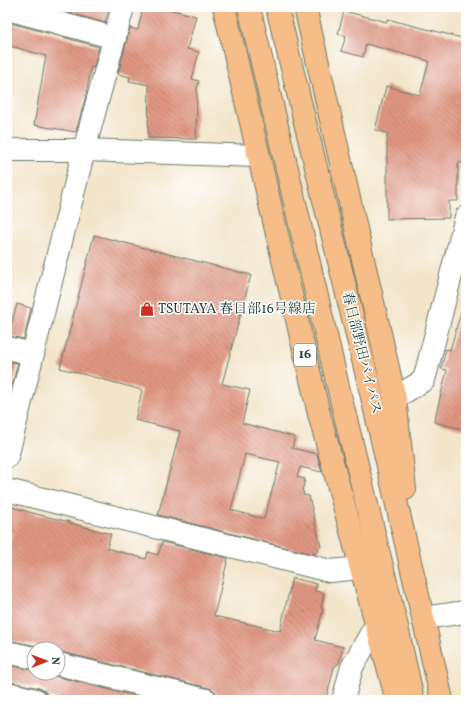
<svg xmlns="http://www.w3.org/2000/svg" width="473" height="707" font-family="Vollkorn,'Noto Serif JP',serif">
  <defs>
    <pattern id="building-back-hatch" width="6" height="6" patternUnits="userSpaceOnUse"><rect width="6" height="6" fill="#e09683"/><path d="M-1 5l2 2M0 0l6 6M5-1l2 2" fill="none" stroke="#b57c6c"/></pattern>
  </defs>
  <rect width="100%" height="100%" fill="#fff"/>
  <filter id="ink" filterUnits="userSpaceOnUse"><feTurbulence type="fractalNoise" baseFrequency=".025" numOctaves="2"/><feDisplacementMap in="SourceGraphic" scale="8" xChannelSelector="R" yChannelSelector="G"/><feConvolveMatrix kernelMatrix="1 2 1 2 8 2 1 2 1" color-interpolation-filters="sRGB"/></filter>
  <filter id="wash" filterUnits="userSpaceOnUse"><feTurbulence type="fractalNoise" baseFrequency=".012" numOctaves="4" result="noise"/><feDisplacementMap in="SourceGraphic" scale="16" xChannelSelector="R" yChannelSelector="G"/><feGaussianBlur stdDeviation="0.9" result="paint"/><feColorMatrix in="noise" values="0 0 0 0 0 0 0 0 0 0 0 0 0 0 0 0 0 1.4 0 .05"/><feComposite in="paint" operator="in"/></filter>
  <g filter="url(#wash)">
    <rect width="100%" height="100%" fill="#f2e5ca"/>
    <g id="blocks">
      <g fill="url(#building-back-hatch)" fill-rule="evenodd">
        <polygon points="48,7 89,7 108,12 105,21 106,21 106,23"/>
        <polygon points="143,7 169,7 169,9 196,16 187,49 199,52 192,79 199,81 197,88 196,139 148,138 149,85 129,81 130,77 118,74 130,28 138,30"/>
        <polygon points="344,11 387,22 387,19 466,39 466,163 458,163 458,201 449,201 449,218 387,219 387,133 375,130 386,86 420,95 429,61 366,44 363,57 341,51 346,36 338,34"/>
        <polygon points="7,22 99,47 94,68 91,67 86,95 76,132 34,125 46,56 7,45"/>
        <path d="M94,235L251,275L222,384L250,390L242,423L295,437L292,448L317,454L322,472L300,467L297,477L305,479L302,491L304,492L303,495L309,496L321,547L318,548L319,552L312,554L158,515L180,431L135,420L142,390L60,368ZM245,454L280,462L264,519L231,510Z"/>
        <polygon points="17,304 31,308 24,339 8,336"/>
        <polygon points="461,312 466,312 466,430 434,422 447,370 441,369 446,349 450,350"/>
        <polygon points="7,361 18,363 12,386 7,385"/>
        <polygon points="12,507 36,514 70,522 70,523 111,534 107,548 146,559 148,552 158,555 162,542 228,558 214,616 280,631 292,578 317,584 315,591 324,593 321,608 323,609 315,640 343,647 339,663 334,667 326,700 218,700 218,696 215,691 209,688 61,652 58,652 58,649 43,649 37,646 7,640 7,552 13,532 7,530 7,525"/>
        <polygon points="7,665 34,670 34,673 49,673 55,676 139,697 138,700 61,700 48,697 45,691 39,688 7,681"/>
      </g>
    </g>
  </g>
  <g filter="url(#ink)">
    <use href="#blocks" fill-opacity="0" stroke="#697868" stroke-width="1"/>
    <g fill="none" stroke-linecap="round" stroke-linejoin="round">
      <defs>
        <g id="minor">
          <polyline points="7,9 115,38"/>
          <polyline points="7,150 84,150 258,156"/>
          <polyline points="7,348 33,354"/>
          <polyline points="395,398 424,380 466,217"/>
          <polyline points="7,457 84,150 123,7"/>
          <polyline points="7,490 330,571 361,568"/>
          <polyline points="423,618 466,612"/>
          <polyline points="7,652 34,658"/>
          <polyline points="58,664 206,700"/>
          <polyline points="7,693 36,700"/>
          <polyline points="343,700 352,667 376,625"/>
        </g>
        <g id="trunk">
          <polyline points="224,7 319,414 397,700"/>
          <polyline points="249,7 341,399 397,627 413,700"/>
          <polyline points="277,7 372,397 442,700"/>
          <polyline points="305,7 395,398 405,489"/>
        </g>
      </defs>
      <use href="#minor" stroke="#697868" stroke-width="24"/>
      <use href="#trunk" stroke="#697868" stroke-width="24"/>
      <use href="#minor" stroke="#fff" stroke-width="22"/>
      <use href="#trunk" stroke="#f7bd88" stroke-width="22"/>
    </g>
  </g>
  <defs>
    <symbol id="shop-bare" viewBox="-9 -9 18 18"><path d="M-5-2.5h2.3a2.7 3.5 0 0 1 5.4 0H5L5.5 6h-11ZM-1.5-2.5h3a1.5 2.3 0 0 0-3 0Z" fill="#c8321e" stroke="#fff" stroke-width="2.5" paint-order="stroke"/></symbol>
  </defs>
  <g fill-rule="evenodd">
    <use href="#shop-bare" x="137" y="299" width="20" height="20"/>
  </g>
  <g text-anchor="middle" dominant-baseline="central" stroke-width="3" stroke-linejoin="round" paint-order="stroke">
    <rect fill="#fff" stroke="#627771" stroke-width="1" x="294" y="344" width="22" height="22" rx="3"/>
    <g font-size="13" font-weight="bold" fill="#1f3d34">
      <text x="305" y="355">16</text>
    </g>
    <g font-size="14" fill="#1f3d34" stroke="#fff" text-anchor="start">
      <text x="158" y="309">TSUTAYA 春日部16号線店</text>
    </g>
    <g font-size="14" fill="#1f3d34" stroke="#fff">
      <text transform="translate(361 353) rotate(76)">春日部野田バイパス</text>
    </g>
  </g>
  <rect width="473" height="707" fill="none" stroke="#fff" stroke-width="24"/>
  <g transform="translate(46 661) rotate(89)"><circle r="19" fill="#ffffff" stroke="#a5b1ae"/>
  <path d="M0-3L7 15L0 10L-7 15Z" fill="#c8321e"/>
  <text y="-6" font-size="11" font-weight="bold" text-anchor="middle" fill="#1f3d34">N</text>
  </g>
</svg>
